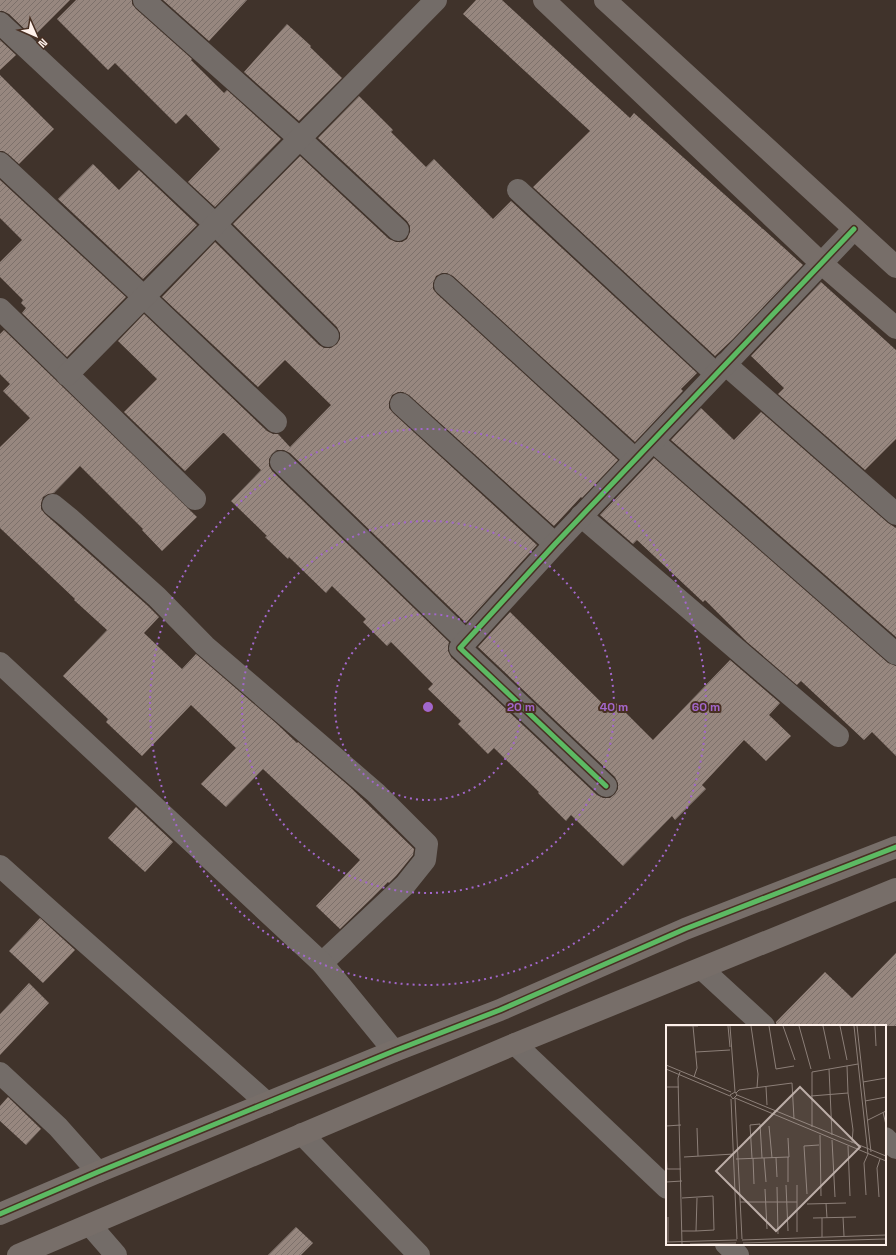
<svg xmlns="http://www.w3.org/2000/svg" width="896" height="1255" font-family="'Space Grotesk',sans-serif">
  <defs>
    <pattern id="building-hatch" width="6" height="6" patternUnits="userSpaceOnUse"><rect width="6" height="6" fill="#97877f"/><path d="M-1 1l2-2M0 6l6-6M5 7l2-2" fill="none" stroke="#7d716b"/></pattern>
  </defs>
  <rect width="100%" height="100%" fill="#40332b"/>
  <g fill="url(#building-hatch)">
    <polygon points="0,0 70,0 33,37 9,14 3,11 0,11"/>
    <polygon points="76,0 132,0 132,4 136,9 192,59 191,60 224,93 227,90 281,139 215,207 188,182 220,149 186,114 176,124 115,63 108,70 57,19"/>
    <polygon points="163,0 247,0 209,41"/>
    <polygon points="476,0 502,0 630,118 634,113 803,265 733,339 715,356 533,187 590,131 463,14"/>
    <polygon points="287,24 311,46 310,47 342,78 299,121 244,72"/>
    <polygon points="0,40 16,55 0,70"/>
    <polygon points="0,75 54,129 19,164 8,154 3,151 0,151"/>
    <polygon points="359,96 393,130 391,132 426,167 434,159 493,219 511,201 697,373 681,389 683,391 635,442 453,276 447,273 442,273 436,276 433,283 433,289 437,294 618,460 582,498 581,497 554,526 409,395 403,392 398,392 392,395 389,402 389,408 393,413 537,545 466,623 290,453 284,450 277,450 272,454 269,459 269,466 272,471 449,642 448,646 448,651 451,657 597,795 603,798 610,798 615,794 618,789 618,783 615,777 478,647 510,612 609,710 616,703 653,740 730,660 780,703 769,715 791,736 766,761 744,740 702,785 706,789 675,820 672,816 623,866 571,815 566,821 538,793 539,792 494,748 488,754 458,724 461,721 428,689 433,684 391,642 387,646 363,622 366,619 332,586 326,593 289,557 288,559 265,537 267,536 231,501 261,470 224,433 223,433 185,471 124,412 157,379 118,341 144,314 267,431 273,434 278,434 290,447 331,405 285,360 258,387 162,297 215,242 319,345 324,348 331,348 337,344 340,339 340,333 337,327 233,224 300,156 389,239 396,242 402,242 407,239 410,232 410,226 407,221 318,138"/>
    <polygon points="93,164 119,190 139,170 197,225 143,279 58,199"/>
    <polygon points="0,180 126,297 67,357 22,313 26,308 21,303 23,300 0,277 0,262 22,240 0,218"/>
    <polygon points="821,282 896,350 896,439 865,470 778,394 784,388 751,356"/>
    <polygon points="4,330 197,517 162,551 142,530 143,529 80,466 54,493 48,494 43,497 41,503 41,509 45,514 148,606 159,617 144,633 182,669 196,654 277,724 297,743 298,742 350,787 414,849 413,855 396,876 389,883 388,882 372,898 340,929 316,906 360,860 263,769 226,807 201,784 236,748 191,705 142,756 106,722 108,719 63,676 107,630 74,600 75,599 0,528 0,447 30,418 3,391 10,384 0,374 0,334"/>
    <polygon points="701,408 734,440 761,412 888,523 896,528 896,637 671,440"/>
    <polygon points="654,458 888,663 896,666 896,756 872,732 864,740 801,681 797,685 747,642 705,600 703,602 637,540 633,544 600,515"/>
    <polygon points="136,807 173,842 145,872 108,838"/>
    <polygon points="40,918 75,950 43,983 9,951"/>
    <polygon points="896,953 896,1026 776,1026 776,1022 825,972 852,998"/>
    <polygon points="29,983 49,1003 0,1055 0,1014"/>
    <polygon points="8,1097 41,1129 26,1145 0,1121 0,1106"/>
    <polygon points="296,1227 313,1243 301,1255 268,1255"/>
  </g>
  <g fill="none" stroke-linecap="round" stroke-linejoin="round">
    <g stroke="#736c68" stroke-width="22">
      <polyline points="144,0 300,139 398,230"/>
      <polyline points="0,23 216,225 328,336"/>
      <polyline points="0,163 144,297 276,422"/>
      <polyline points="518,190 716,374"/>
      <polyline points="445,285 635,459"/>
      <polyline points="0,309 195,499"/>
      <polyline points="725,364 896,514"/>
      <polyline points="67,375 436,0"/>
      <polyline points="401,404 555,544"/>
      <polyline points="653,441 896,654"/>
      <polyline points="281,462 466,641"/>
      <polyline points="53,505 69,518 157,597 205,646 376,793 427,844 425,860 405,885 322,963"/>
      <polyline points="581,516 838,736"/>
      <polyline points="0,663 322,963 394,1051"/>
      <polyline points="606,786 460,648 555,544 854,229"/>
      <polyline points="0,866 49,910 267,1103"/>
      <polyline points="702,969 764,1026"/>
      <polyline points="515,1044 667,1188"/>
      <polyline points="0,1073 58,1127 98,1172"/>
      <polyline points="302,1134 419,1255"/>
      <polyline points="885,1138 896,1148"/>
      <polyline points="90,1225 116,1255"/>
      <polyline points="726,1244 738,1255"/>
    </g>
    <g stroke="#776e69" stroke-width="22">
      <polyline points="544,0 821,263 896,328"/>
      <polyline points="605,0 896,267"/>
      <polyline points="0,1214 98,1172 394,1051 500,1010 685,929 896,847"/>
      <polyline points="18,1255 510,1046 896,889"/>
    </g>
    <defs>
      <g id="cycleway">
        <polyline points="606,786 460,648 555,544 854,229"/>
        <polyline points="0,1214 98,1172 394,1051 500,1010 685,929 896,847"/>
      </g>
    </defs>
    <use href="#cycleway" stroke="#483023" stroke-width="8"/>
    <use href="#cycleway" stroke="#5cba63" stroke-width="5"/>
  </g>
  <g fill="none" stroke="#a267cc" stroke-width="2" stroke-dasharray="2 4">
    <circle cx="428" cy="707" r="93"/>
    <circle cx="428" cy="707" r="186"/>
    <circle cx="428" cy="707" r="278"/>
  </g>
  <g transform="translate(666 1025)">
    <rect width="220" height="220" fill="#40332b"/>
    <path fill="none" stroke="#8c7f78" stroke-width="1" d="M0,1H32M27,1L31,43L28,52M62,1L64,22M64,1L69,67M85,1L92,49L91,63M103,1L110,44L128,41M117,1L129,35M133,1L145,44M157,1L164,34M174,1L181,35M188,1L202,129L198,138L200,170M191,1L205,127M209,1L210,21M30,27L64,25M0,40L65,67M0,44L64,71M163,44L166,110M14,47L12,53L16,219M197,57L220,53M0,62H13M100,62L101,80M70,68L73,65L126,58L128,94M182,68L187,105L186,118M71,70L67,74L64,70L69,67L71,70L220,131M145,71L182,68L181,41M65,74L71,214M199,76L220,72M217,87L220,100M202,95L220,86M0,101L15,100M103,101L106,133M146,102V47L192,39M31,103L32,131M154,110L155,171M166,115L169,172M182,121L184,171M0,125L1,144M18,132L68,129M122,132V157M86,133L84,100L94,99L96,133M87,133L88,159M98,133L100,157M110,133L111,152M70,134L123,132L122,113M0,144H15M0,157L16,156M120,160L122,206M131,160V207M111,162L112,209M99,164L101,204M141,169L138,121L153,120M213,172L211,143L214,134M16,173L47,171L48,205L30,206M74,177H131M160,178L161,193M141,179L180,178M177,192L178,211M147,193L190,192M156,193V212M16,206H30L31,173M76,214L69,73L220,136M76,215L220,210M0,217L71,215M2,217V192M77,218L220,214M24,219L70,218"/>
    <path fill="#bcaea8" fill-opacity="0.15" stroke="#bcaea8" stroke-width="2" d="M134,62L194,122L110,206L50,146Z"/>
    <rect width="220" height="220" fill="none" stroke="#fef1eb" stroke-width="2"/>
  </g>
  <circle cx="428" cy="707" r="6" fill="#a267cc" stroke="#483023" stroke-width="2"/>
  <g font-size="12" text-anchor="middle" font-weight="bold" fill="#a267cc" stroke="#483023" stroke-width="4" stroke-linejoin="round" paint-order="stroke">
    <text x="521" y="711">20 m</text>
    <text x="614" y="711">40 m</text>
    <text x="706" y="711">60 m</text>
  </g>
  <g transform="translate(36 36) rotate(135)" stroke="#483023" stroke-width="3" paint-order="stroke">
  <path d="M0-3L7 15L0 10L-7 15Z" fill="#fef1eb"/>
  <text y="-6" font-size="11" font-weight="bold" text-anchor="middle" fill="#fef1eb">N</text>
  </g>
</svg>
